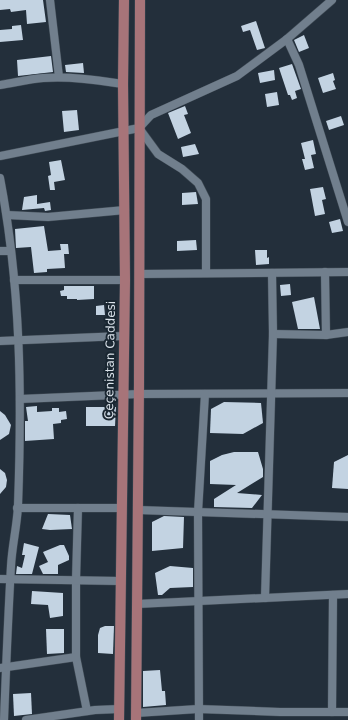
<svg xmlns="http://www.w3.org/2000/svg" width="348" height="720" font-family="'DejaVu Sans',sans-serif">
  <rect width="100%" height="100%" fill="#232f3b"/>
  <g fill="#c3d3e2">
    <polygon points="0,0 43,0 46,22 27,24 26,10 11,12 10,9 0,10"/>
    <polygon points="256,21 265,48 257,50 250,30 243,32 241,26"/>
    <polygon points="21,25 23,40 0,42 0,30 12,29 12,26"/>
    <polygon points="304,35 309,48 299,52 294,40"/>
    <polygon points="51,56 53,72 18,76 17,60"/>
    <polygon points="83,63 84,73 66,72 65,65"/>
    <polygon points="292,64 301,89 295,91 297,98 292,100 290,95 288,95 279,68"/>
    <polygon points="274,70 275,80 260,83 258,73"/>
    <polygon points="333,73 335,80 333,81 336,89 323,93 318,78"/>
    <polygon points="277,92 279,105 267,107 265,94"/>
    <polygon points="185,106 188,114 184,115 191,133 178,139 168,113"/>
    <polygon points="77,110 79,130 64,132 62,111"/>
    <polygon points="341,116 344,125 329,130 326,121"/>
    <polygon points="313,140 316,154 311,155 314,168 305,170 302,159 305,159 301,143"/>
    <polygon points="195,144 199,154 183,157 181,147"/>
    <polygon points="61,160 65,180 54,182 55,190 50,190 48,176 51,175 49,162"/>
    <polygon points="323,187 326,199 322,200 325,214 315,216 310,189"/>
    <polygon points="196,192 198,204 182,205 182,193"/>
    <polygon points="37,195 37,204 50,202 51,210 45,211 44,208 22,210 24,197"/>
    <polygon points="340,219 343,231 332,233 329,222"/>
    <polygon points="44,226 48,251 61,250 60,244 68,244 69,254 64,254 65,268 47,269 47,272 34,273 31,247 16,248 15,229"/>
    <polygon points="196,240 197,250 177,251 177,241"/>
    <polygon points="255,250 267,250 267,258 269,257 269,264 256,265"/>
    <polygon points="290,284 291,295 281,296 280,285"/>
    <polygon points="64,286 94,286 94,299 77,300 77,299 67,299 67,296 61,296 60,291 64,290"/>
    <polygon points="314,297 320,329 298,329 292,302"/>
    <polygon points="104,305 105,315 96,315 96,306"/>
    <polygon points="224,402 261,403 263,423 243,434 210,433 211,409"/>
    <polygon points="37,406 37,412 52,411 52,408 59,408 59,412 66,411 67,419 61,420 61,423 53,424 54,439 25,441 25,421 28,421 26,407"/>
    <polygon points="86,407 116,407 115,426 86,426"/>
    <polygon points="0,411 5,415 11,425 9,434 0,440"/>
    <polygon points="234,452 258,452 263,469 263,477 237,493 262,495 252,508 214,507 214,499 236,485 210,484 210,461 222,455"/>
    <polygon points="348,455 348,489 332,488 334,462"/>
    <polygon points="0,469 5,473 7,480 6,487 0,494"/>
    <polygon points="48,514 70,515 72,529 50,530 42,529"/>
    <polygon points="164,516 184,517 183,548 152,551 152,522"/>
    <polygon points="24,543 39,547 32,574 16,574 17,566 22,568 25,555 22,555"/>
    <polygon points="60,545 64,545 69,556 69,560 58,565 58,574 43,574 39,566 48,562 43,552"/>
    <polygon points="170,566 193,568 193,587 170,588 162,595 158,595 155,573"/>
    <polygon points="32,591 63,593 63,616 50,618 48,605 31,604"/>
    <polygon points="105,626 114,626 113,654 98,653 98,635 100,628"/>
    <polygon points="46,629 64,629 64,653 47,654"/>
    <polygon points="160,670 162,691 165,691 166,705 143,707 143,671"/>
    <polygon points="31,693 32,714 14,716 13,694"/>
  </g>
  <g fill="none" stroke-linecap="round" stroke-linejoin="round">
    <defs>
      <g id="minor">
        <polyline points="50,0 59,77"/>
        <polyline points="287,39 299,65 348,222"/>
        <path d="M0,85C14,83 29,79 43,78C70,76 96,80 123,84"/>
        <polyline points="139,128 158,154 182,169 198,183 206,199 206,273"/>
        <polyline points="0,156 139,128 151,115 237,76 287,39 332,0"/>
        <path d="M0,178C21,288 22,395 18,506C17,526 12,546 11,566C8,617 6,669 4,720"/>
        <polyline points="7,215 48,217 125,210"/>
        <polyline points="0,251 11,251"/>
        <polyline points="325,272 326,335"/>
        <polyline points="139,274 348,272"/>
        <polyline points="14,280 125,280"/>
        <polyline points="273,334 326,335 348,332"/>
        <polyline points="0,341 123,336"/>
        <polyline points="20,399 139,394 348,393"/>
        <polyline points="17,508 121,508"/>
        <polyline points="78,508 76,580 76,657 87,711"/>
        <polyline points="138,510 348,517"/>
        <polyline points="0,579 120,581"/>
        <polyline points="265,598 273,334 272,273"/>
        <polyline points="137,604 348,594"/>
        <polyline points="0,668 76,657"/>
        <polyline points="332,712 333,595"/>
        <polyline points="136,713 198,709 280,712 348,712"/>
        <polyline points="26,720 95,710 119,709"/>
        <polyline points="199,720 198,512 205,394"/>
      </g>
      <g id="major">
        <polyline points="119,720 125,280 123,84 124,0"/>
        <polyline points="136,720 139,384 140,0"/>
      </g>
    </defs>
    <use href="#minor" stroke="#414c56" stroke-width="9"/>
    <use href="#major" stroke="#414c56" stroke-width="11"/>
    <use href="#minor" stroke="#717f8d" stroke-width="8"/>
    <use href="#major" stroke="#a77479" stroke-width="10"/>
  </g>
  <g text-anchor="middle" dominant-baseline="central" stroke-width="4" stroke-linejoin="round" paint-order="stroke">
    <g font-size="12" fill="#dae2ea" stroke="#192631">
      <text transform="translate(110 360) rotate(-89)">Çeçenistan Caddesi</text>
    </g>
  </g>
</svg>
